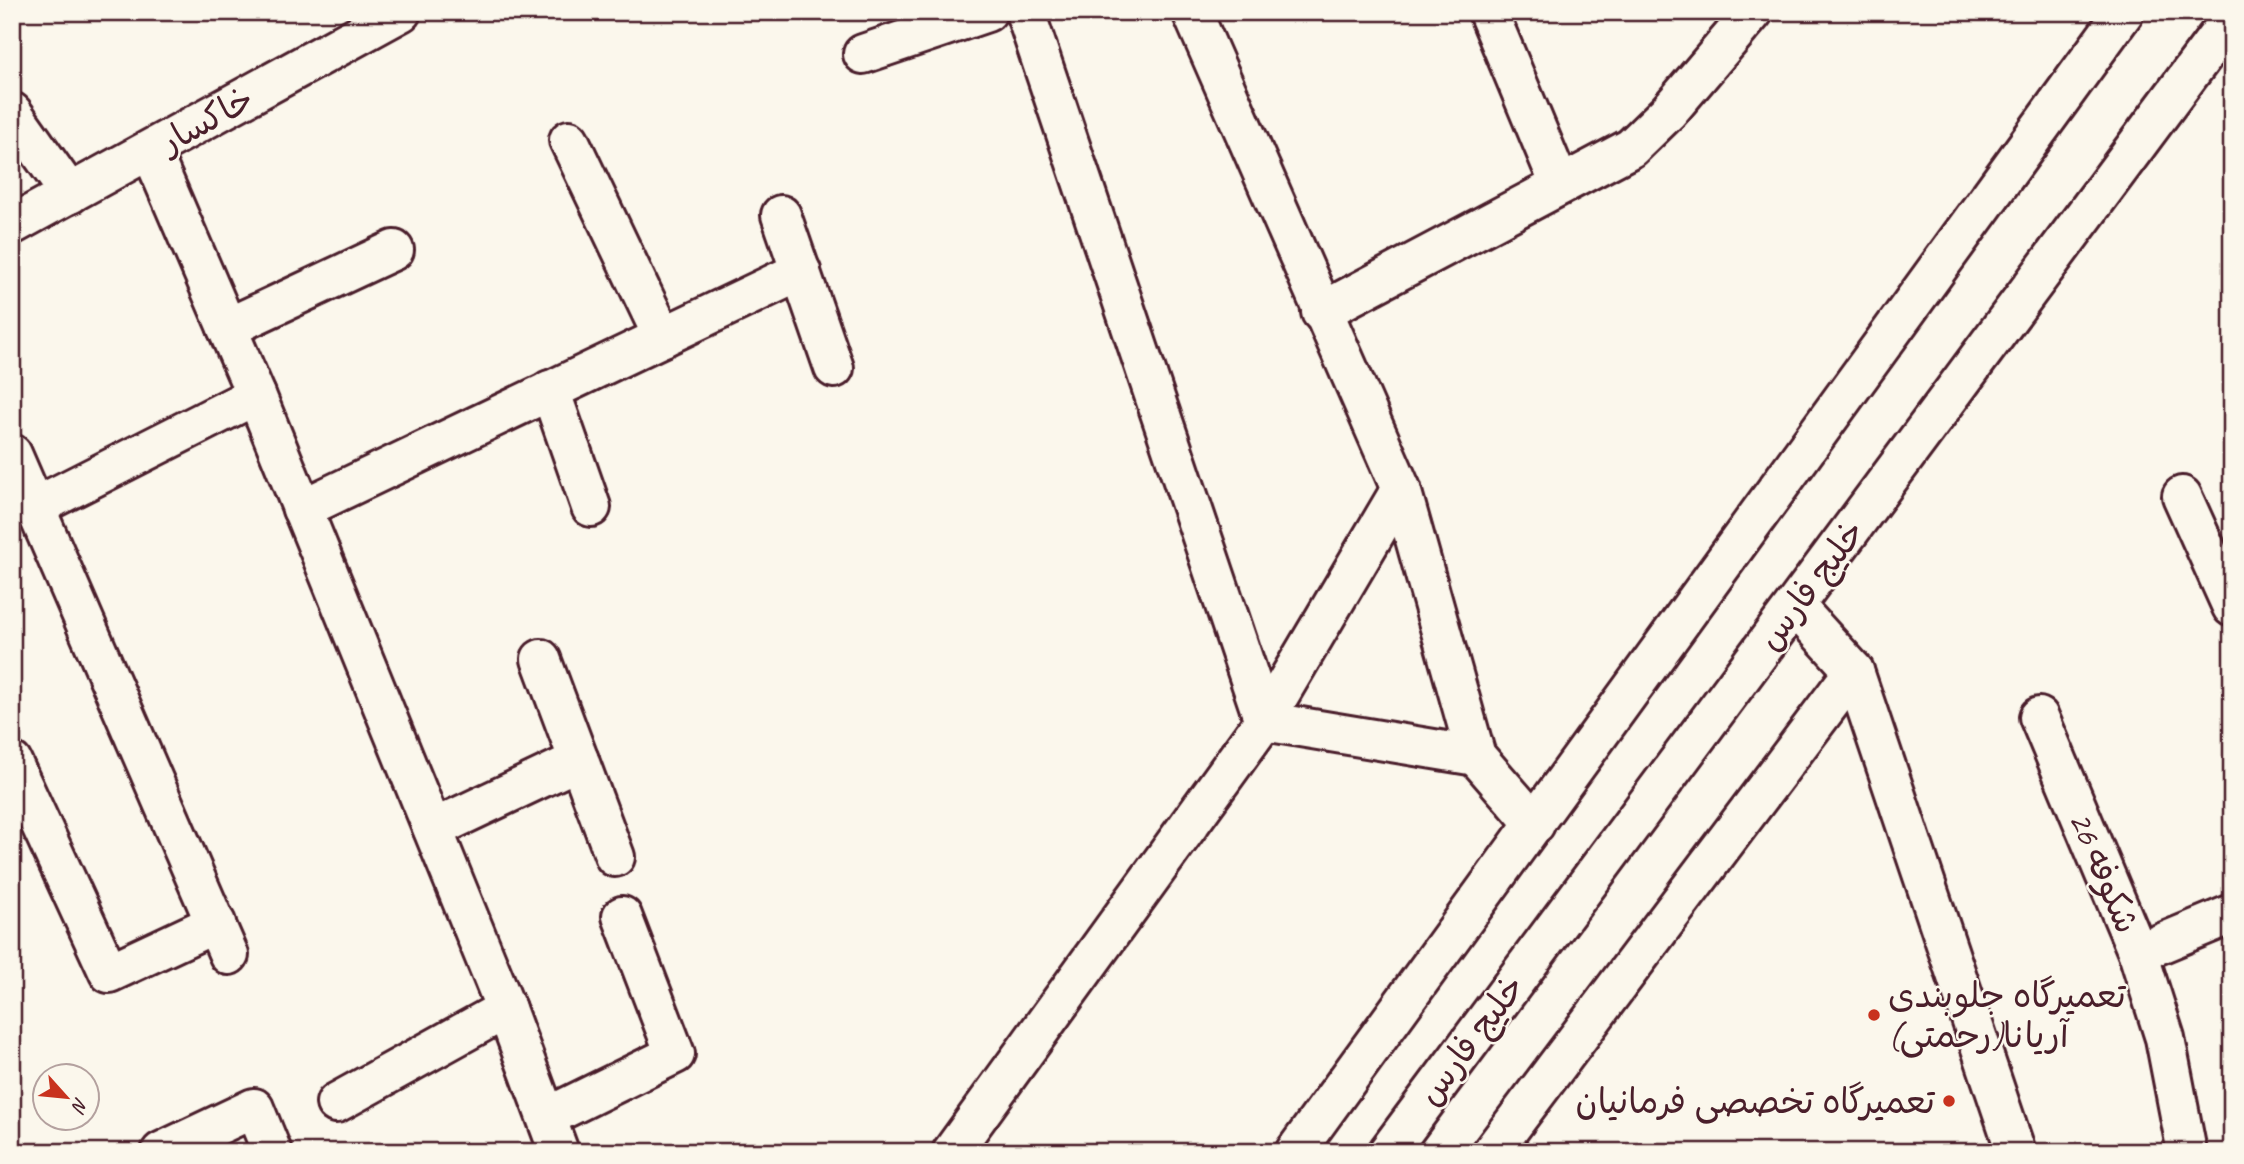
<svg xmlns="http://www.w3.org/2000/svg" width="2244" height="1164" font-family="Caveat,'Playpen Sans Arabic',sans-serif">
  <rect width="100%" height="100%" fill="#fbf7ec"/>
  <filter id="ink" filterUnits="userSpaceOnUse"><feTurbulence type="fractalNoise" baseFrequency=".0143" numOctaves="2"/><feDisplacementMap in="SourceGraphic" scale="14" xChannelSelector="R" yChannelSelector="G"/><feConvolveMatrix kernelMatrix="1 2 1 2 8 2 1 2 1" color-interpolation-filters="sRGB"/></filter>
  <g filter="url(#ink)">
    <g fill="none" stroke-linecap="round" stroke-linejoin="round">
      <defs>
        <g id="minor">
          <polyline points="1025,12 1264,721 1476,756"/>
          <polyline points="1192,12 1401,489 1476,756 1535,824"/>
          <polyline points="1488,12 1560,185"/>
          <polyline points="863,54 987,12"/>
          <polyline points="12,112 70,194"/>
          <polyline points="569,140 663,337"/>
          <polyline points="151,151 256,395 506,1009 559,1152"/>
          <polyline points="781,215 834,368"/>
          <polyline points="12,225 401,12"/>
          <polyline points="1321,312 1631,148 1668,112 1753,12"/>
          <polyline points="227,328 394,250"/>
          <polyline points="550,390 591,507"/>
          <polyline points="12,454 229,955"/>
          <polyline points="2182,496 2232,607"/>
          <polyline points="35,507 256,395"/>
          <polyline points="302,509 801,271"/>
          <polyline points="1795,606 1854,671 2016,1152"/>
          <polyline points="541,659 615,857"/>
          <polyline points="2039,717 2138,953 2165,1038 2187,1152"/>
          <polyline points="12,762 109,973 216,923"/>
          <polyline points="433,829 579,760"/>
          <polyline points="2138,953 2232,914"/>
          <polyline points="336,1103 506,1009"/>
          <polyline points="547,1117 675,1054 622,916"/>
          <polyline points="161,1152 254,1108 272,1152"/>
          <polyline points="952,1152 1264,721 1401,489"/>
          <polyline points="1492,1152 1854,671"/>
        </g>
        <g id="highway">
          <polyline points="1295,1152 2124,12"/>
          <polyline points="1388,1152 2232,17"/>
        </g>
      </defs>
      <use href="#minor" stroke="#4a1f2b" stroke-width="44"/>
      <use href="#highway" stroke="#4a1f2b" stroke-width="44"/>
      <use href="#minor" stroke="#fbf7ec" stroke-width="38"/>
      <use href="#highway" stroke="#fbf7ec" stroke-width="38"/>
    </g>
  </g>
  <g fill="#c8321e" stroke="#fbf7ec" stroke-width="2.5">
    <circle cx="1874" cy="1015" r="7"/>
    <circle cx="1949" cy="1101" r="7"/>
  </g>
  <g text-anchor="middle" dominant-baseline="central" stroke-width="5" stroke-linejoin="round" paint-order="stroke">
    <g font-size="35" fill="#4a1f2b" stroke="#fbf7ec">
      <text transform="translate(207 120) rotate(-29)">خاکسار</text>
      <text transform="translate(1811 585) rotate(-53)">خلیج فارس</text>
      <text transform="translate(2104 872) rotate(67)">شکوفه 26</text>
      <text transform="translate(1471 1040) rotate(-53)">خلیج فارس</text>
    </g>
    <g font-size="35" fill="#4a1f2b" stroke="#fbf7ec" text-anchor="start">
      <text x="1888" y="995">تعمیرگاه جلوبندی<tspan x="1888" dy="40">آریانا(رحمتی)</tspan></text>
      <text x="1935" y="1101" text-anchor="end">تعمیرگاه تخصصی فرمانیان</text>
    </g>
  </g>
  <rect width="2244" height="1164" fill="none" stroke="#fbf7ec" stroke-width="42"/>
  <rect x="21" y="21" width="2202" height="1122" fill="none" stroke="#4a1f2b" stroke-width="2.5" filter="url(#ink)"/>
  <g transform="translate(66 1097) rotate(117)"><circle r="33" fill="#fbf7ec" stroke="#b4a19f" stroke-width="2"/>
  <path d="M0-5L12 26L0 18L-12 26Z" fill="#c8321e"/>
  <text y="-10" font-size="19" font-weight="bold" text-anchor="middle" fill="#4a1f2b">N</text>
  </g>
</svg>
